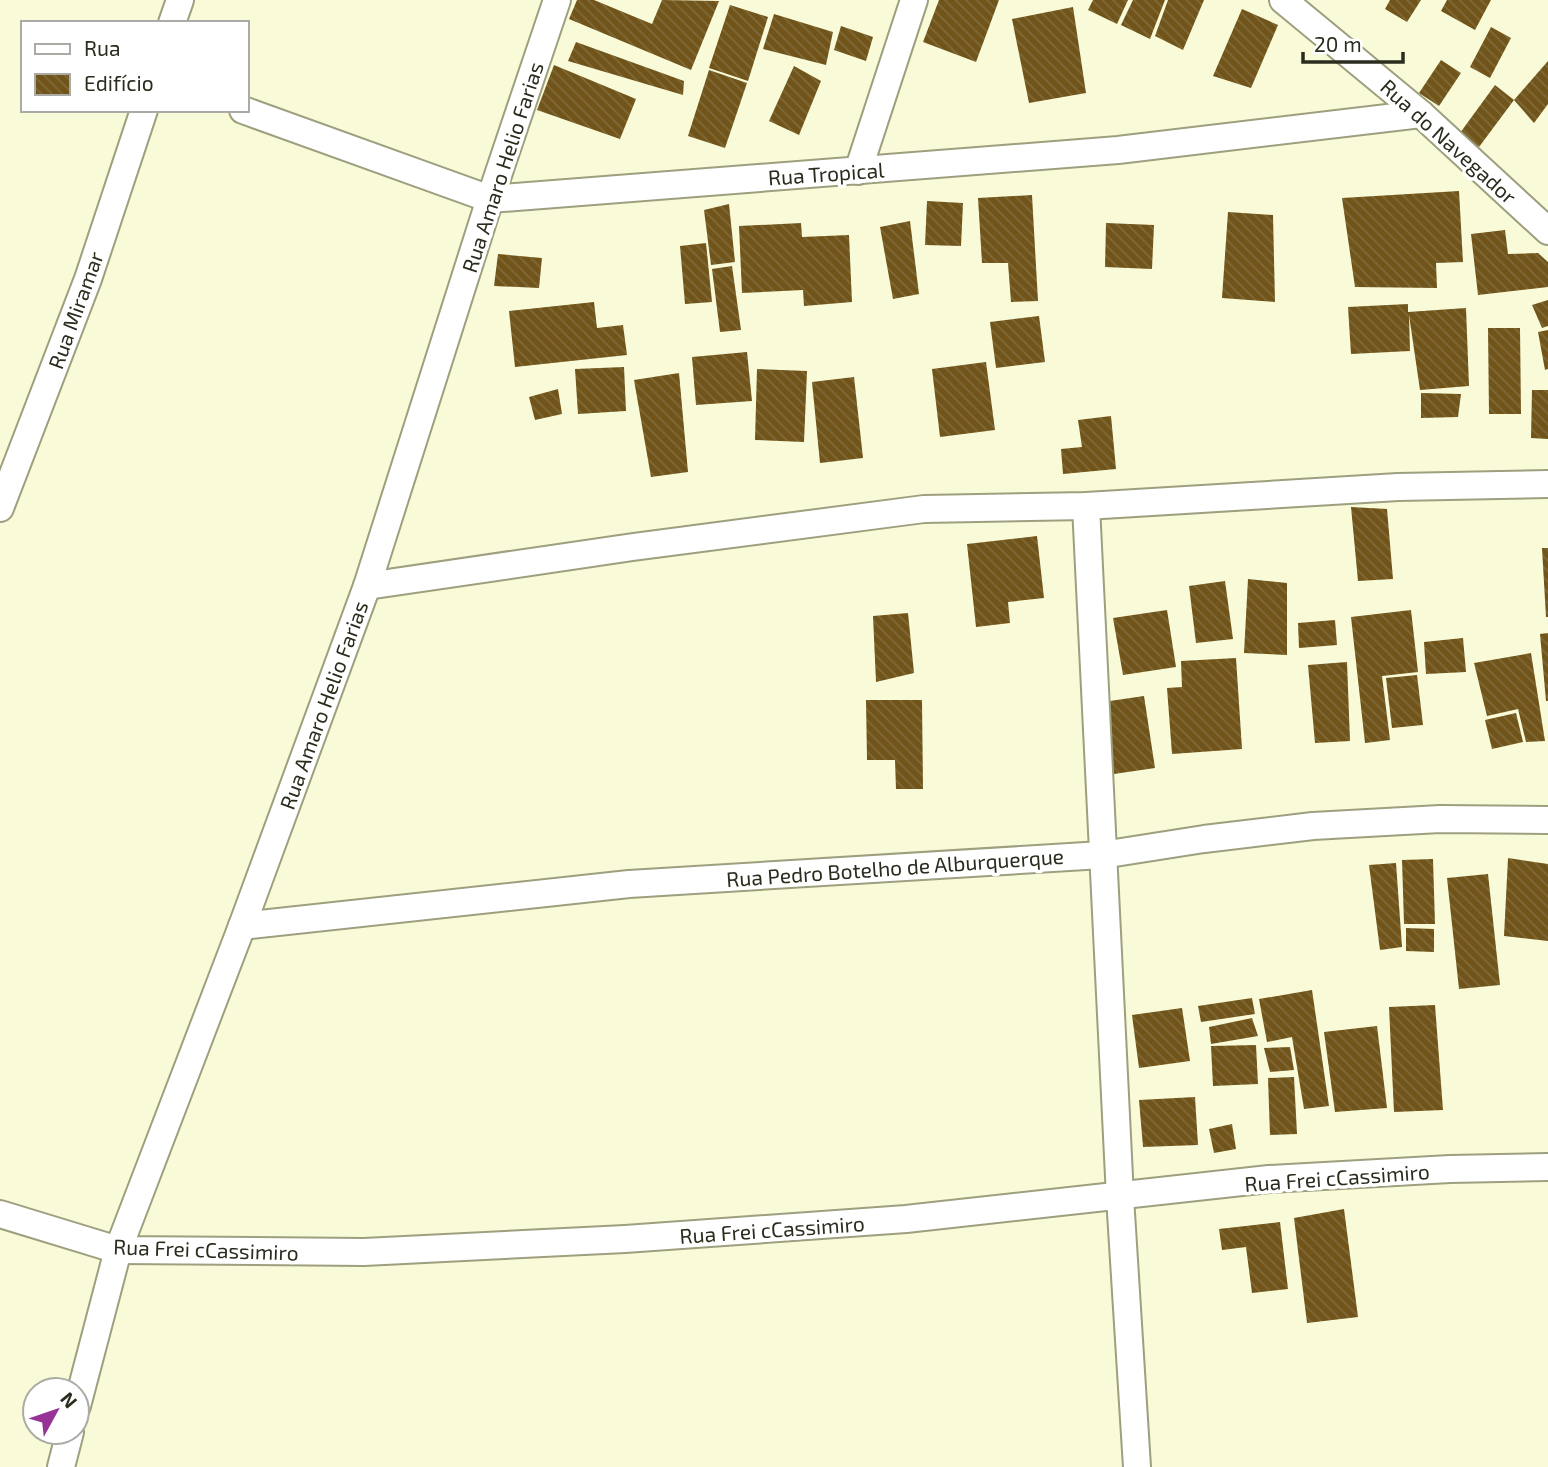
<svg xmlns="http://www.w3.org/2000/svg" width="1548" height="1467" font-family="'Exo 2',sans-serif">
  <defs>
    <pattern id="building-back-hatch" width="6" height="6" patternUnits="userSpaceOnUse" patternTransform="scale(1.75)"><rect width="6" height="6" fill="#705419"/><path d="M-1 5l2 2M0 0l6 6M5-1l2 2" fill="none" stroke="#806a3a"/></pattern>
  </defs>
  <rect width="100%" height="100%" fill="#f9fbd8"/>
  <g fill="url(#building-back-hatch)">
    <polygon points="577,0 594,0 652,24 662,0 719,1 691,70 569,19"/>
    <polygon points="939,0 999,0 976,62 923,42"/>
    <polygon points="1093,0 1128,0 1117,24 1088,10"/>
    <polygon points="1133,0 1165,0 1150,39 1121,25"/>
    <polygon points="1168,0 1204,0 1183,50 1155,36"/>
    <polygon points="1390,0 1421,0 1407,22 1385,9"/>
    <polygon points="1447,0 1491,0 1475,30 1441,11"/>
    <polygon points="730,5 768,17 748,81 709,68"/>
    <polygon points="1073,7 1086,93 1029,103 1012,19"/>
    <polygon points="1242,9 1278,25 1251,88 1213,76"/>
    <polygon points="774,14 833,32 826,65 763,49"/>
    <polygon points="841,26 873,37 866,61 834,50"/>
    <polygon points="1491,27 1511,38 1490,78 1470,67"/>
    <polygon points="576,42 684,81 683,95 568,61"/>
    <polygon points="1441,60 1461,73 1439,106 1419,93"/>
    <polygon points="1548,61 1548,104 1534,123 1514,100"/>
    <polygon points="554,65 636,99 620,139 537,110"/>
    <polygon points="794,66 821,81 799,135 769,121"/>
    <polygon points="709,70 747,83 725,148 688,136"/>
    <polygon points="1495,85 1514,100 1479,147 1460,133"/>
    <polygon points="1459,191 1463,262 1436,263 1437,288 1355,287 1342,198"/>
    <polygon points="1032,195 1038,301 1011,302 1008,263 982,263 978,198"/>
    <polygon points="927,201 963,203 961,246 925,245"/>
    <polygon points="729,204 735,262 711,265 704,210"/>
    <polygon points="1228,212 1273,215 1275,302 1222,298"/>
    <polygon points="910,221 919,294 893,299 880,227"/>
    <polygon points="801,223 802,237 849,235 852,302 804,306 803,290 742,293 739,226"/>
    <polygon points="1106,223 1154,225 1152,269 1105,267"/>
    <polygon points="1505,230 1508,254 1538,253 1548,262 1548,287 1478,295 1471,234"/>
    <polygon points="706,243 712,302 685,304 680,246"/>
    <polygon points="498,254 542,258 539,288 494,286"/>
    <polygon points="732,266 741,330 720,332 712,269"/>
    <polygon points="1548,300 1548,326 1542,328 1532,305"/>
    <polygon points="594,302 597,328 623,325 627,355 515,367 509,311"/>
    <polygon points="1408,304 1408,312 1466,308 1469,386 1420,390 1409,315 1410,351 1351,354 1348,307"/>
    <polygon points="1039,316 1045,362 996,368 990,322"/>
    <polygon points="1488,328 1520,328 1521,414 1489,414"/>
    <polygon points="1548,330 1548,369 1545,370 1538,332"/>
    <polygon points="747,352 752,401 696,405 692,357"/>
    <polygon points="986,362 995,430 940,437 932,369"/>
    <polygon points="624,367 626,411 578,414 575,369"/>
    <polygon points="757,369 807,371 804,442 755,440"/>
    <polygon points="679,373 688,472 651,477 634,380"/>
    <polygon points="854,377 863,458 820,463 812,382"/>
    <polygon points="558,389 562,414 535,420 529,397"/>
    <polygon points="1532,390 1548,390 1548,439 1531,438"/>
    <polygon points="1421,393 1461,394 1458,417 1421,418"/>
    <polygon points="1111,416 1116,469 1063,474 1061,449 1082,447 1078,420"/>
    <polygon points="1351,507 1387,509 1393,579 1358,581"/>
    <polygon points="1037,536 1044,598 1008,602 1010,623 976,627 967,544"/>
    <polygon points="1542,548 1548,548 1548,617 1546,617"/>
    <polygon points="1248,579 1287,583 1287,655 1244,653"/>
    <polygon points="1225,581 1233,639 1196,643 1189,586"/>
    <polygon points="1167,610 1176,667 1123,675 1113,618"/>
    <polygon points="1411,610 1418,672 1382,676 1390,740 1365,743 1351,617"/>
    <polygon points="908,613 914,673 876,682 873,616"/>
    <polygon points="1335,620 1337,645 1299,648 1298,623"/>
    <polygon points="1548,633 1548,701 1546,701 1540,634"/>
    <polygon points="1463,638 1466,672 1426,674 1424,642"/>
    <polygon points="1531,653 1545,741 1526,742 1518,709 1487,716 1474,663"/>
    <polygon points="1236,658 1242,749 1172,754 1167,688 1182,687 1181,661"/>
    <polygon points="1347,662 1350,741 1315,743 1308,665"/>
    <polygon points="1417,675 1423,725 1392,728 1386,678"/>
    <polygon points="1144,696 1155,768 1114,774 1103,702"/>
    <polygon points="866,700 922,700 923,789 896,789 895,760 867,760"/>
    <polygon points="1516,713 1523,742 1492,749 1485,720"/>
    <polygon points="1508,858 1548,864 1548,941 1504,936"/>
    <polygon points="1433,859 1435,924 1404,924 1402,860"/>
    <polygon points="1396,863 1402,947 1380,950 1369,865"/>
    <polygon points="1488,874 1500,985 1459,989 1447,878"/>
    <polygon points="1406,928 1434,929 1434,952 1406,951"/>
    <polygon points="1312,990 1329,1106 1304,1109 1292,1037 1267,1042 1259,999"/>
    <polygon points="1252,998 1255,1014 1201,1022 1198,1006"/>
    <polygon points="1435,1005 1443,1110 1394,1112 1389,1007"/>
    <polygon points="1182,1008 1190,1061 1139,1068 1132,1015"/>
    <polygon points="1252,1018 1258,1036 1211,1044 1209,1027"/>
    <polygon points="1377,1026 1387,1108 1335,1112 1324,1032"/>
    <polygon points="1256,1045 1258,1084 1213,1086 1211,1046"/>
    <polygon points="1290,1047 1294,1070 1270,1072 1264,1048"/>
    <polygon points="1294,1077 1297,1134 1270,1135 1268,1078"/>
    <polygon points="1195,1097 1198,1145 1143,1147 1139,1100"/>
    <polygon points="1232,1124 1236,1149 1214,1153 1209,1129"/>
    <polygon points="1344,1209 1358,1317 1307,1323 1294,1218"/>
    <polygon points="1280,1222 1288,1289 1252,1293 1246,1247 1222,1250 1219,1229"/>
  </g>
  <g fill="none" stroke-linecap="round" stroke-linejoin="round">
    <defs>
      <g id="minor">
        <polyline points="1283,0 1421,114 1548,231"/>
        <polyline points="172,23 180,0"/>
        <polyline points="243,110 490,199 1118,150 1421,114"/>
        <polyline points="858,171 914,0"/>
        <polyline points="1086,506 1120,1197 1137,1467"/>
        <polyline points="0,508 88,279 144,110"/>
        <polyline points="367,586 633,547 924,509 1086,506 1398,487 1548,484"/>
        <polyline points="242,926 629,884 1102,855 1204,839 1313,826 1440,819 1548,820"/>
        <polyline points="0,1214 118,1250 364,1252 625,1239 906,1219 1269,1179 1450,1169 1548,1167"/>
        <polyline points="77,1406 118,1250 242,926 367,586 490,199 557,0"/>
        <polyline points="61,1467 70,1432"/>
      </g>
    </defs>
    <use href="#minor" stroke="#9d9f7e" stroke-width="30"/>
    <use href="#minor" stroke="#fff" stroke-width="26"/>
  </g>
  <g text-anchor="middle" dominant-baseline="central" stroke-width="7" stroke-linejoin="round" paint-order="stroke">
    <g font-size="21" fill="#2b2c1e" stroke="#fff">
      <text transform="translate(1449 141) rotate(42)">Rua do Navegador</text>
      <text transform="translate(502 167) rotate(-72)">Rua Amaro Helio Farias</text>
      <text transform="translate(826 173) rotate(-4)">Rua Tropical</text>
      <text transform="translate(75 310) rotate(-70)">Rua Miramar</text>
      <text transform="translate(323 705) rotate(-70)">Rua Amaro Helio Farias</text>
      <text transform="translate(895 867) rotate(-4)">Rua Pedro Botelho de Alburquerque</text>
      <text transform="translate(1337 1177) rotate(-4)">Rua Frei cCassimiro</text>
      <text transform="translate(772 1229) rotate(-4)">Rua Frei cCassimiro</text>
      <text transform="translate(206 1249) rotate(2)">Rua Frei cCassimiro</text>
    </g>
  </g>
  <rect x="21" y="21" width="228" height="91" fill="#ffffff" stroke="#aaaba5" stroke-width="2"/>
  <rect x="35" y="44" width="35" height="10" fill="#ffffff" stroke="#aaaba5" stroke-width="2"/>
  <text x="84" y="56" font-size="21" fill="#2b2c1e">Rua</text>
  <rect x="35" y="74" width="35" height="21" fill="url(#building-back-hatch)" stroke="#aaaba5" stroke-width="2"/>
  <text x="84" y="91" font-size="21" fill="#2b2c1e">Edifício</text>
  <g transform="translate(56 1411) rotate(50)"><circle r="33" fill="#ffffff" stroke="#aaaba5" stroke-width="2"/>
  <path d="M0-5L12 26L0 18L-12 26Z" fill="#973297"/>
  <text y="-10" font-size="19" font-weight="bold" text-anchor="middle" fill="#2b2c1e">N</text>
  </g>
  <path d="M1303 52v10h100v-10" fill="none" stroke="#2b2c1e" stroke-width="3.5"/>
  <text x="1314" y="52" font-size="21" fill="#2b2c1e" stroke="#ffffff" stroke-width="5" paint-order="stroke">20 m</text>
</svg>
